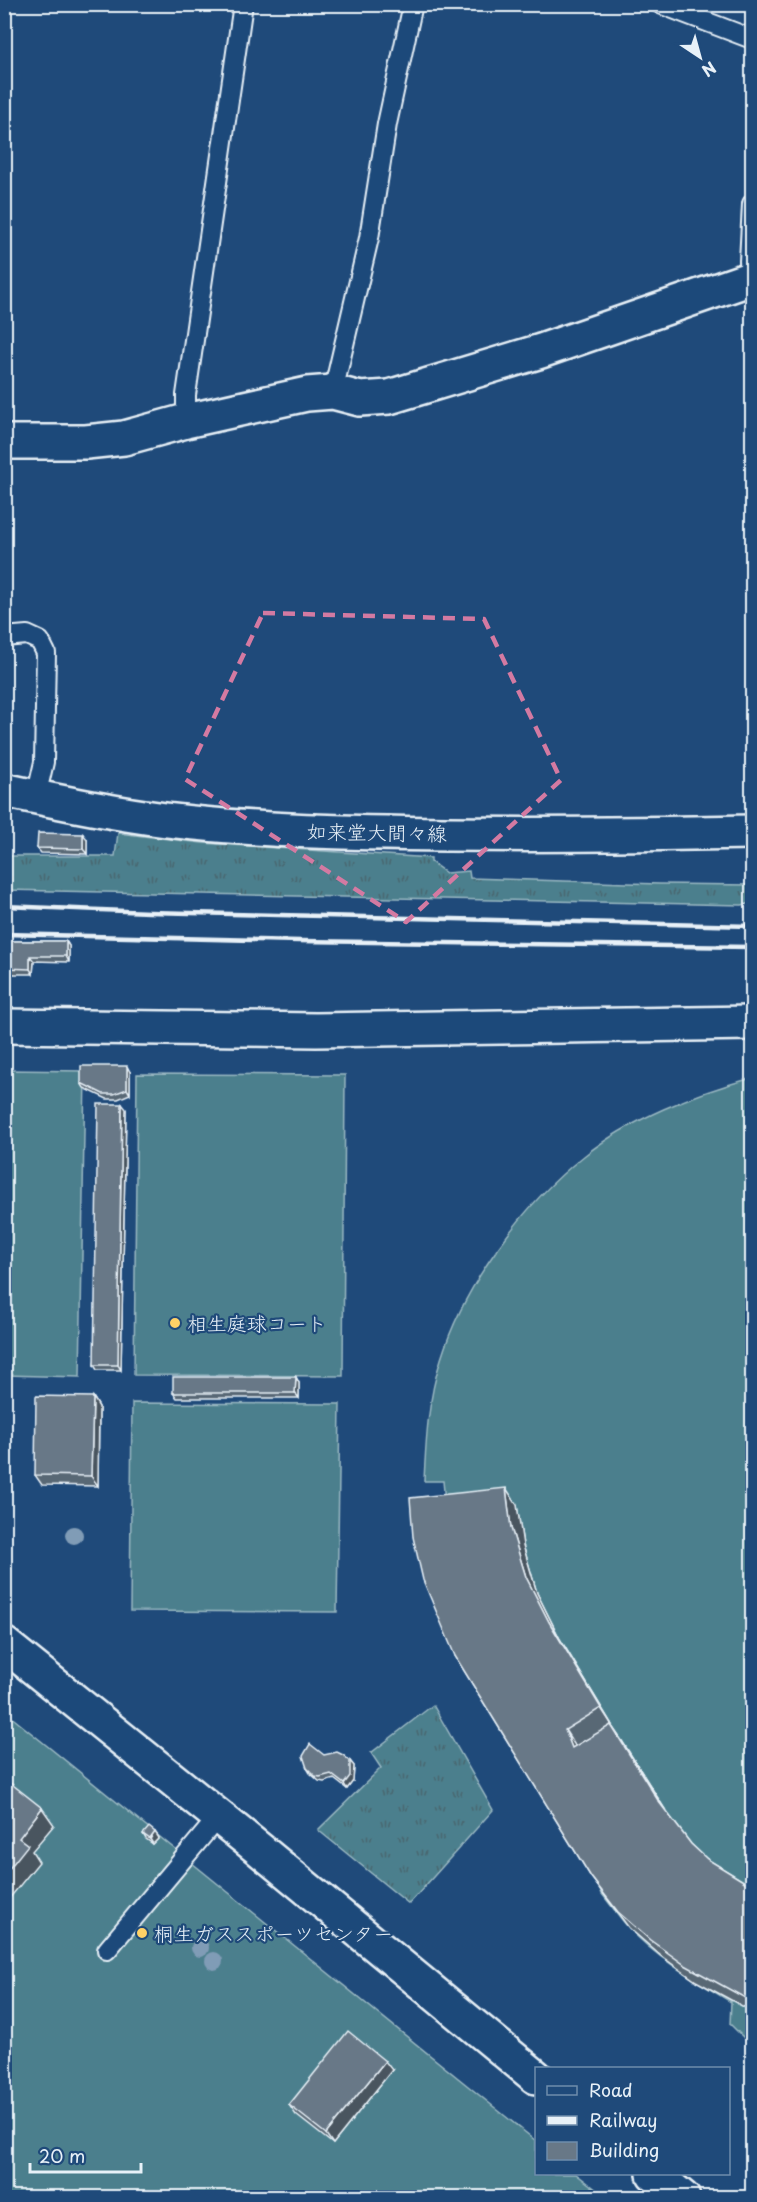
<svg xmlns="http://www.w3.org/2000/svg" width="757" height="2202" font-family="'Playpen Sans','Klee One',sans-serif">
  <defs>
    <pattern id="grass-tufts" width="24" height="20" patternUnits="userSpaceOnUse" patternTransform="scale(1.5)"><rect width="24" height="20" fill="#4b7f8d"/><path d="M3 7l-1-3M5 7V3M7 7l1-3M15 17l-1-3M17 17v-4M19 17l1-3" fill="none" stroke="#49666f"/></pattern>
  </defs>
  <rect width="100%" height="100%" fill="#1f4a7a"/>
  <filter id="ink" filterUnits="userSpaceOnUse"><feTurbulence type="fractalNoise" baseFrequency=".0167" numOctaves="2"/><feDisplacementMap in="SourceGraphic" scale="12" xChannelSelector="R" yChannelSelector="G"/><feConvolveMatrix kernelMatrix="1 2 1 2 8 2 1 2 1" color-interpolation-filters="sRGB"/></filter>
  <g filter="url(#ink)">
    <g fill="url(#grass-tufts)" stroke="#9ab8c2" stroke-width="1.5">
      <polygon points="118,833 203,843 431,858 431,862 446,873 469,871 470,878 659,884 752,885 752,903 742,905 5,890 5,856 115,856"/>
      <polygon points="433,1705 493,1810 409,1904 318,1830 381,1768 371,1753"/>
    </g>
    <g fill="#4b7f8d" stroke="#9ab8c2" stroke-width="1.5">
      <polygon points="5,1070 85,1071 80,1377 5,1375"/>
      <polygon points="137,1074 345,1075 343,1376 134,1375"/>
      <path d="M752,1078V2046L730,2024L731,2002C696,1981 656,1958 628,1927C619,1917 611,1905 602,1894L446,1511L443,1481H424C426,1439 428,1399 441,1359C464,1285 523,1204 584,1156C630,1119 696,1093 752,1078Z"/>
      <polygon points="132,1403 340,1404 337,1612 130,1611"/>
      <polygon points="4,1711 536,2141 536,2174 576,2174 606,2197 5,2197"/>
    </g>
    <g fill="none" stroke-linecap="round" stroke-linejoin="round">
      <defs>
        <g id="service">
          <polyline points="660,4 752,39"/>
          <polyline points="750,278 749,261 752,204"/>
          <polyline points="333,392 369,238 387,124 413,4"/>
          <polyline points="186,421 186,395 243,4"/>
          <polyline points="4,637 27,635 40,641 46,653 44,762 36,797"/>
          <polyline points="107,1950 219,1816"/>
        </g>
        <g id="minor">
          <polyline points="4,442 86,442 124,438 186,421 307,394 333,392 360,399 389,397 541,351 752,278"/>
          <polyline points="4,1026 316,1030 752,1023"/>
        </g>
        <g id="tertiary">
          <polyline points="4,1644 259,1849 536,2077"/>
          <polyline points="654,2174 683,2198"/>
        </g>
        <path id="secondary" d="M4,790C58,802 112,813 166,820C259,831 353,833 447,834C549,835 651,834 752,832"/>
      </defs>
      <use href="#service" stroke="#e8f1f8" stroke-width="22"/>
      <use href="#minor" stroke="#e8f1f8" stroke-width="38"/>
      <use href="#tertiary" stroke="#e8f1f8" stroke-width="38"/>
      <use href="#secondary" stroke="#e8f1f8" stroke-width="38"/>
      <use href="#service" stroke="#1f4a7a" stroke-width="18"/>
      <use href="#minor" stroke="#1f4a7a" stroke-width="33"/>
      <use href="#tertiary" stroke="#1f4a7a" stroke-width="33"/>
      <use href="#secondary" stroke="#1f4a7a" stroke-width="33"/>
      <g stroke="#e8f1f8" stroke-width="4.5">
        <polyline points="4,906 149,912 752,926"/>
        <polyline points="4,934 300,941 752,947"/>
      </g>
    </g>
    <g fill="#809cb6">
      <circle cx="74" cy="1535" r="9"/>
      <circle cx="200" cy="1948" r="9"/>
      <circle cx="214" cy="1961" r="9"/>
    </g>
    <g fill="#596774" stroke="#e8f1f8" stroke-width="1.5">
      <polygon points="87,839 87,854 41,853 37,848"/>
      <polygon points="4,941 66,941 69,946 69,962 34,961 33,974 4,974"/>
      <polygon points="130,1072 130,1094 118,1099 107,1099 84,1088 81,1083"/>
      <polygon points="126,1109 121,1370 97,1370 94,1365"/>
      <polygon points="296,1377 299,1383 299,1398 177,1398 173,1393"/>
      <polygon points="93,1397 99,1407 98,1486 42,1485 35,1475"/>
      <polygon points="517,1505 523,1545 537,1593 560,1639 612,1725 611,1725 622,1741 666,1811 691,1844 707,1859 753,1887 753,2012 696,1981 661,1956 629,1928 591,1877 455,1656"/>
      <polygon points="324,1755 350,1761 354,1766 353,1781 347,1789 334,1779 324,1782 319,1781 310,1773 307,1768"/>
      <polygon points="155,1832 159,1838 153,1844 146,1839 143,1834"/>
      <polygon points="392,2070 333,2144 296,2115 289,2105"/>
    </g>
    <g fill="#49545e" stroke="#e8f1f8" stroke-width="1.5">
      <polygon points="83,834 87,839 87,854 83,849"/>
      <polygon points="66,941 69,946 69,962 66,956"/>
      <polygon points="30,956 34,961 33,974 30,969"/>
      <polygon points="127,1066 130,1072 130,1094 127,1089"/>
      <polygon points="122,1104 126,1109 121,1370 118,1365"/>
      <polygon points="296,1377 299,1383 299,1398 295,1393"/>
      <polygon points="93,1397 99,1407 98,1486 91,1476"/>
      <polygon points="506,1488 517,1505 523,1545 537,1593 560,1639 612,1725 601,1708 549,1622 526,1577 511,1528"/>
      <polygon points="611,1725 622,1741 671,1819 659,1802"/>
      <polygon points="565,1730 576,1747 572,1748"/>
      <polygon points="350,1761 354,1766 353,1781 347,1789 344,1784"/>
      <polygon points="42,1808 54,1825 32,1851 39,1862 4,1905 4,1875 19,1838"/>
      <polygon points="155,1832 159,1838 153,1844 150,1839"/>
      <polygon points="385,2061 392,2070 333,2144 326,2134"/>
    </g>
    <g fill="#687887" stroke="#e8f1f8" stroke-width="1.5">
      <polygon points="38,833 83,834 83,849 37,848"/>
      <polygon points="4,941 66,941 66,956 30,956 30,969 4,968"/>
      <polygon points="81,1066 127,1066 127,1089 114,1094 103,1094 81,1083"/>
      <polygon points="98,1104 122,1104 118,1365 94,1365"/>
      <polygon points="173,1377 296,1377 295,1393 173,1393"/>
      <polygon points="36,1396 93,1397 91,1476 35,1475"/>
      <polygon points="506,1488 511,1528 526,1577 549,1622 601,1708 565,1730 572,1748 611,1725 659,1802 691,1844 707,1859 753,1887 753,2001 747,1999 685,1965 650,1940 618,1912 591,1877 455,1656 423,1580 413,1537 410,1498"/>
      <polygon points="310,1744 324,1755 337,1752 343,1755 350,1761 350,1776 344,1784 331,1774 320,1777 315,1776 307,1768 303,1756"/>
      <polygon points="4,1778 42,1808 19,1838 28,1845 4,1875"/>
      <polygon points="149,1827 155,1832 150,1839 143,1834"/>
      <polygon points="348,2031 385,2061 326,2134 289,2105"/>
    </g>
  </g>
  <path fill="none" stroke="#d37aa2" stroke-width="4.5" stroke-dasharray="12 8" stroke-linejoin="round" d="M263,613L484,619L561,780L406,922L185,779Z"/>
  <g fill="#ffd166" stroke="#1f4a7a" stroke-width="2">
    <circle cx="175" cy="1323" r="6"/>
    <circle cx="142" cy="1933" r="6"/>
  </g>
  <g text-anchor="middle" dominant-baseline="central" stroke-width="4.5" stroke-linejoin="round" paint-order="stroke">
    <g font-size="20" fill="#e8f1f8" stroke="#1f4a7a">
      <text transform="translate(377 832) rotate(1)">如来堂大間々線</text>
    </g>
    <g font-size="20" fill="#e8f1f8" stroke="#1f4a7a" text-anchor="start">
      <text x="187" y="1323">相生庭球コート</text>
      <text x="154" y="1933">桐生ガススポーツセンター</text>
    </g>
  </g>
  <rect width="757" height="2202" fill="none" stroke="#1f4a7a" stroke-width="24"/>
  <rect x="12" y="12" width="733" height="2178" fill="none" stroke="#e8f1f8" stroke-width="2" filter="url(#ink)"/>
  <rect x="535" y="2067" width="195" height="108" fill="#1f4a7a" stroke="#6f8dac" stroke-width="1.5"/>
  <rect x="547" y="2086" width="30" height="9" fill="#1f4a7a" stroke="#6f8dac" stroke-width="1.5"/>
  <text x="589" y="2097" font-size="18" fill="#e8f1f8">Road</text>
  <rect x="547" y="2116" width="30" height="9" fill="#e8f1f8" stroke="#6f8dac" stroke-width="1.5"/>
  <text x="589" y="2127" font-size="18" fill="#e8f1f8">Railway</text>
  <rect x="547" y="2142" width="30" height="18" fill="#687887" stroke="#6f8dac" stroke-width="1.5"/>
  <text x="589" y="2157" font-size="18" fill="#e8f1f8">Building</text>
  <g transform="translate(700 57) rotate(144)" stroke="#1f4a7a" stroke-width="4.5" paint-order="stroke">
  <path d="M0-4.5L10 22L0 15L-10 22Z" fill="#e8f1f8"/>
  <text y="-9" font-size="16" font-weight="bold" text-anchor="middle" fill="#e8f1f8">N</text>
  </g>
  <path d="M30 2163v9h111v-9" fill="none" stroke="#e8f1f8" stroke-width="3"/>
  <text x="39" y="2163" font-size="18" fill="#e8f1f8" stroke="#1f4a7a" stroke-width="4.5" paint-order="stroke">20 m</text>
</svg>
